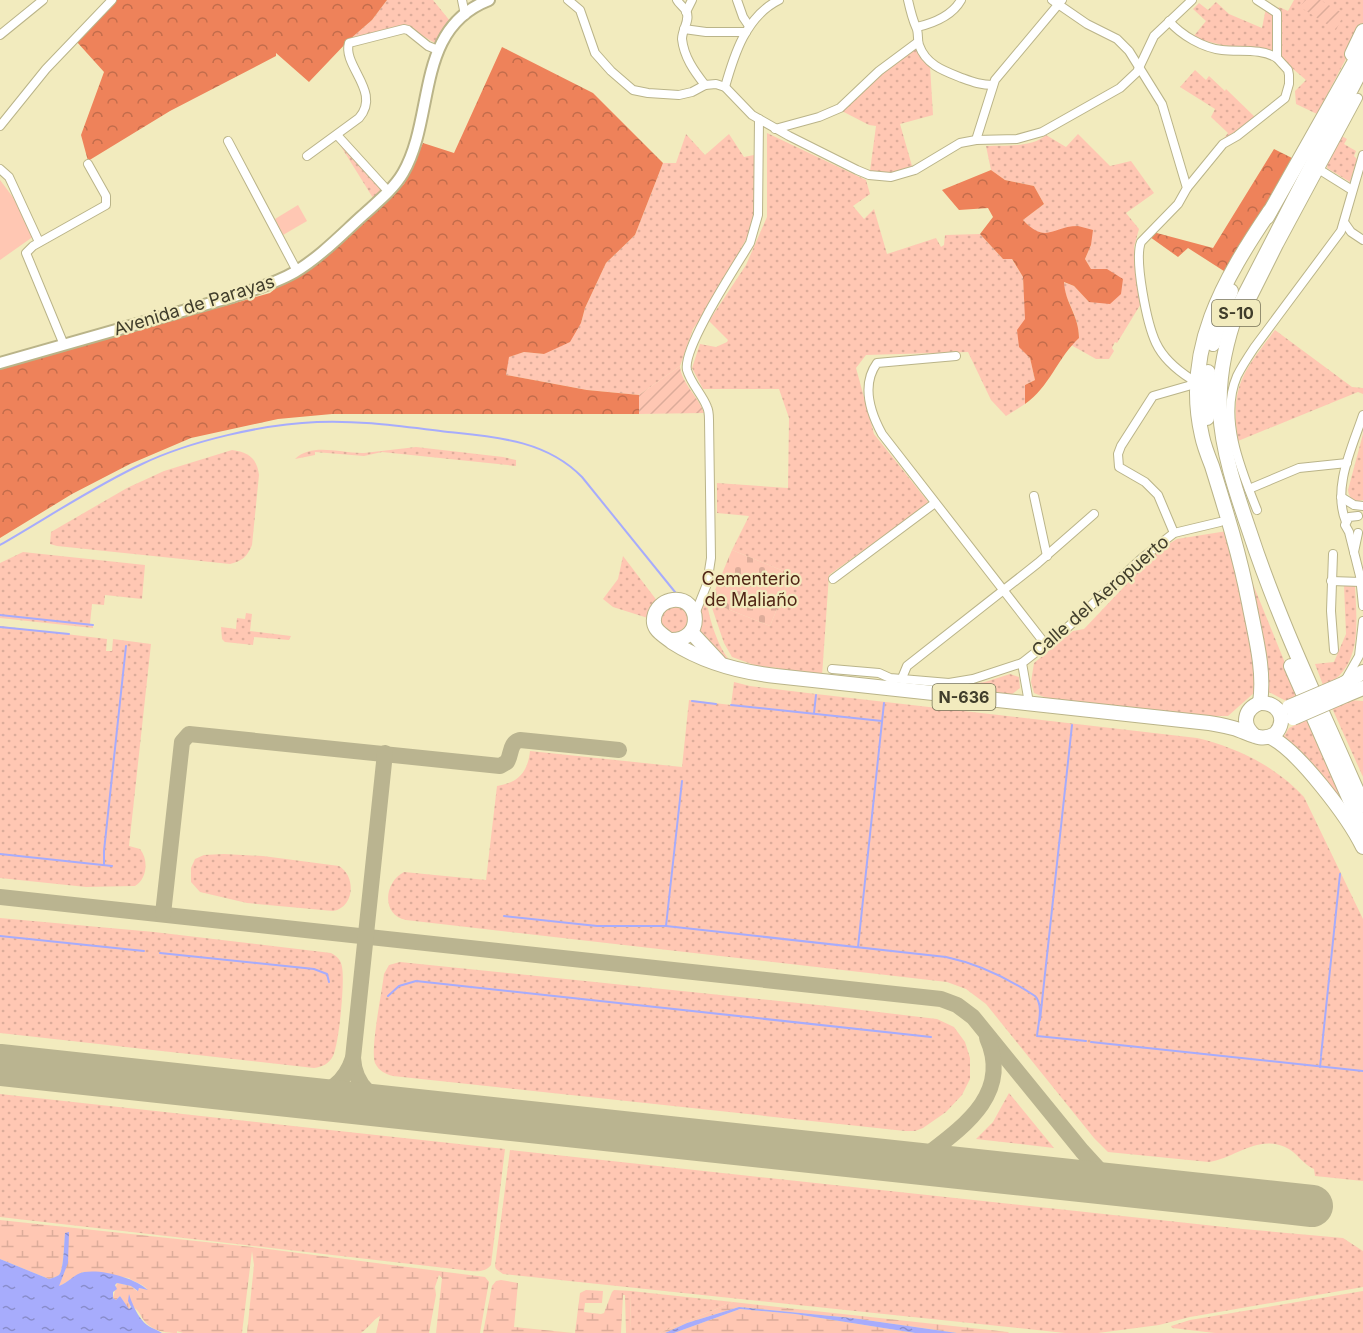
<svg xmlns="http://www.w3.org/2000/svg" width="1363" height="1333" font-family="Inter,sans-serif">
  <defs>
    <pattern id="grass-dots" width="8" height="8" patternUnits="userSpaceOnUse" patternTransform="scale(1.5)"><rect width="8" height="8" fill="#ffc7b3"/><path d="M2 2h.1M6 6h.1" fill="none" stroke="#dcac9a" stroke-width="1.8" stroke-linecap="round"/></pattern>
    <pattern id="forest-crowns" width="20" height="18" patternUnits="userSpaceOnUse" patternTransform="scale(1.5)"><rect width="20" height="18" fill="#ee825a"/><path d="M2 6a3 3 0 1 1 6 0M12 15a3 3 0 1 1 6 0" fill="none" stroke="#c26c4b"/></pattern>
    <pattern id="wetland-marsh" width="20" height="14" patternUnits="userSpaceOnUse" patternTransform="scale(1.5)"><rect width="20" height="14" fill="#ffc7b3"/><path d="M1 5h8M5 5V1M11 12h8M15 12V8" fill="none" stroke="#dcac9a"/></pattern>
    <pattern id="cemetery-stones" width="16" height="16" patternUnits="userSpaceOnUse" patternTransform="scale(1.5)"><rect width="16" height="16" fill="#ffc7b3"/><path d="M2 7V4a2 2 0 0 1 4 0v3zM10 15v-3a2 2 0 0 1 4 0v3z" fill="#dcac9a"/></pattern>
    <pattern id="garden-furrows" width="10" height="10" patternUnits="userSpaceOnUse" patternTransform="scale(1.5)"><rect width="10" height="10" fill="#ffc7b3"/><path d="M-1 1l2-2M0 10L10 0M9 11l2-2" fill="none" stroke="#dcac9a"/></pattern>
    <pattern id="water-ripples" width="26" height="14" patternUnits="userSpaceOnUse" patternTransform="scale(1.5)"><rect width="26" height="14" fill="#a7acfc"/><path d="M2 4q2-2 4 0t4 0M15 11q2-2 4 0t4 0" fill="none" stroke="#898dcc"/></pattern>
  </defs>
  <rect width="100%" height="100%" fill="#f2ebbe"/>
  <g fill="url(#grass-dots)">
    <polygon points="387,0 433,0 450,21 435,43 407,27 349,40 372,20"/>
    <polygon points="1294,0 1363,0 1363,26 1317,114 1296,104 1295,91 1306,80 1279,57 1277,10 1279,7 1288,11"/>
    <path d="M1216,2L1229,14L1262,28L1266,8L1275,15V55C1248,48 1220,47 1193,37L1206,21L1193,9L1199,3L1208,10Z"/>
    <path d="M916,46L930,66L933,115L900,124L912,166C898,173 886,176 870,171L876,126L869,125L840,110L880,74Z"/>
    <polygon points="1195,70 1206,80 1209,76 1225,91 1226,89 1257,119 1220,143 1228,133 1211,117 1215,109 1180,87"/>
    <polygon points="767,133 866,180 870,194 853,206 864,219 874,209 887,254 936,238 941,247 944,245 945,235 980,234 1003,259 1011,258 1023,277 1026,319 1019,346 1030,358 1035,380 1025,385 1025,404 1006,416 991,400 968,352 866,355 856,368 874,434 929,503 829,575 822,676 781,671 779,668 757,666 732,657 724,643 710,602 770,626 791,574 732,550 749,516 717,513 717,483 788,488 789,418 779,389 703,389 692,368 700,344 716,347 727,342 728,340 709,321 746,265 767,217"/>
    <polygon points="686,134 705,155 729,134 744,157 754,155 755,214 751,230 712,302 693,329 680,366 639,395 587,390 506,375 508,357 524,352 544,354 581,323 585,308 606,263 635,235 663,163 676,163"/>
    <path d="M1078,134L1110,166L1131,161L1154,193L1126,213L1139,229L1134,247L1142,302L1117,343L1115,342L1112,348L1114,351L1109,359H1096L1071,345L1079,338C1079,315 1066,303 1063,282L1074,286L1089,302L1107,269H1091L1085,259L1091,245L1078,226L1047,234L1034,231L1023,220L1044,204L1034,186L1005,180L991,170L986,146C1004,145 1032,148 1046,135L1066,147Z"/>
    <polygon points="1340,135 1347,139 1344,144 1356,151 1354,156 1357,159 1350,182 1327,168 1328,159"/>
    <polygon points="337,140 382,190 373,198"/>
    <path d="M1275,330L1352,387L1363,388V394L1358,392L1238,441C1230,386 1243,372 1275,330Z"/>
    <path d="M1363,434V500C1355,503 1349,499 1348,490Z"/>
    <path d="M416,447L503,457L516,460V466L382,452L364,456L315,452V455L295,459C312,442 343,454 364,453C381,451 399,449 416,447Z"/>
    <path d="M232,450C248,452 257,458 259,475L252,545C247,557 242,561 230,564L57,546L50,544L51,532L127,488L164,471Z"/>
    <polygon points="1227,531 1255,665 1255,692 1228,716 1210,716 1049,699 1034,693 1031,682 1034,663 1073,631 1084,629 1159,550 1177,539"/>
    <polygon points="23,552 145,565 142,599 105,595 104,605 92,604 90,624 93,625 93,628 0,618 0,563"/>
    <polygon points="623,556 658,602 651,619 613,607 603,599 618,579"/>
    <polygon points="1248,572 1298,695 1286,701 1267,691"/>
    <path d="M1344,585H1355C1356,615 1362,653 1339,676C1335,680 1328,682 1323,685L1315,664L1334,662L1346,634Z"/>
    <path d="M707,594C705,609 719,652 731,661C701,648 686,623 707,594Z"/>
    <circle cx="675" cy="620" r="14"/>
    <polygon points="246,613 252,614 250,631 291,636 289,640 254,637 253,645 225,642 222,639 221,627 236,629 237,618 245,619"/>
    <path d="M0,626L107,639L106,651H112L113,639L151,644L129,846L140,849C149,860 147,879 135,886L86,887L0,878Z"/>
    <polygon points="1010,674 1019,677 1020,688 1011,695 948,688 985,682"/>
    <path d="M734,682L750,686L816,694L1197,738C1236,747 1277,767 1304,797L1363,919V1181L1315,1176L1314,1169C1303,1165 1297,1152 1285,1147C1256,1135 1236,1158 1209,1162L1108,1152L1094,1138L986,1004L966,989L947,982L406,920C381,915 384,882 404,872L486,880L497,786C518,783 528,772 530,751L682,767L689,700L731,705Z"/>
    <polygon points="1349,700 1363,701 1363,777 1332,708"/>
    <polygon points="1310,718 1355,825 1283,738 1289,728"/>
    <path d="M224,854L263,856L339,866C356,876 355,907 333,911L247,903L200,892L191,882V868L195,859L204,855Z"/>
    <path d="M0,918L154,932L331,953C337,956 341,960 342,967C345,981 339,1044 333,1056C329,1064 322,1067 314,1068L0,1033Z"/>
    <path d="M400,962L828,1006L937,1019L954,1027L965,1042L970,1058V1079L962,1095L946,1112L923,1128L915,1131H905L393,1076C385,1074 379,1071 375,1063C370,1049 382,992 384,974L389,965Z"/>
    <polygon points="1009,1093 1054,1148 976,1139 993,1122"/>
    <path d="M0,1094L505,1149L491,1265C484,1274 472,1271 463,1270L0,1217Z"/>
    <polygon points="510,1150 1243,1229 1343,1238 1363,1251 1363,1287 1190,1317 1159,1325 1098,1333 1065,1333 503,1274 496,1269 495,1266"/>
    <polygon points="631,1291 733,1302 659,1333 630,1333"/>
    <polygon points="1363,1291 1363,1333 1215,1333 1172,1328 1171,1326 1190,1320"/>
  </g>
  <g fill="url(#forest-crowns)">
    <polygon points="114,0 387,0 372,20 349,40 309,82 276,53 276,56 170,111 88,161 81,135 104,72 77,42"/>
    <polygon points="502,47 593,93 663,163 635,235 606,263 585,308 581,323 570,342 544,354 524,352 509,357 506,375 587,390 639,395 639,414 332,414 278,419 191,438 130,464 72,494 0,538 0,369 270,293 404,184 423,143 454,153"/>
    <polygon points="1274,149 1292,158 1227,273 1188,248 1178,257 1150,237 1153,232 1213,248"/>
    <path d="M991,170L1005,180L1034,186L1044,204L1023,220C1047,245 1052,226 1078,226C1083,227 1088,229 1093,230L1091,245L1085,259L1091,269H1107L1123,279L1121,294L1110,304L1089,302L1074,286L1064,282C1065,303 1079,315 1079,338C1058,357 1049,388 1025,404V385L1035,380L1030,358L1019,347L1017,330L1025,319L1023,277L1012,259H1003L980,234L993,217L988,208L959,210L942,190Z"/>
  </g>
  <g fill="url(#wetland-marsh)">
    <path d="M0,1220L252,1247L485,1277L489,1282L488,1287L480,1333H436L442,1278L439,1275L435,1287L436,1295L429,1333H376L380,1316C374,1319 367,1329 361,1333H247L254,1265L252,1251L242,1333H183L177,1331V1333C161,1333 147,1329 140,1314C137,1309 133,1308 131,1302L129,1310L120,1296L116,1300L113,1298L117,1283L131,1286L137,1291L138,1288L147,1289C142,1283 135,1283 129,1278L83,1272L58,1287L68,1251V1233H65C64,1242 64,1269 59,1275C56,1277 52,1278 49,1279L0,1259Z"/>
    <polygon points="501,1280 518,1283 514,1327 574,1333 483,1333 492,1286 496,1281"/>
    <polygon points="586,1290 603,1291 602,1303 585,1303 584,1312 601,1314 604,1313 612,1292 614,1290 631,1291 630,1333 626,1333 625,1295 623,1295 621,1333 575,1333 580,1293"/>
    <polygon points="733,1302 1008,1332 1009,1333 957,1333 852,1318 739,1307 687,1323 665,1333 659,1333"/>
    <polygon points="740,1309 795,1314 915,1333 674,1333"/>
  </g>
  <polygon fill="url(#cemetery-stones)" points="732,550 791,574 770,626 710,602"/>
  <g fill="url(#garden-furrows)">
    <polygon points="1305,0 1320,0 1344,14 1336,30 1300,7"/>
    <path d="M680,366C681,383 699,397 704,413L639,414V395Z"/>
  </g>
  <g fill="#ffc7b3">
    <polygon points="0,180 18,204 34,236 0,260"/>
    <polygon points="298,205 307,221 283,235 275,219"/>
  </g>
  <g fill="url(#water-ripples)">
    <path d="M69,1232L68,1263L59,1286C68,1283 74,1274 84,1272C103,1269 135,1278 148,1290L139,1288L138,1291L131,1286L117,1283L115,1285L117,1289L113,1292V1298L116,1300L120,1296L129,1309L131,1307L128,1301L129,1294C132,1303 136,1313 142,1320C147,1327 156,1329 162,1333H0V1259L49,1279C52,1278 56,1277 59,1275C64,1269 64,1242 65,1233Z"/>
    <polygon points="739,1307 852,1318 957,1333 915,1333 795,1314 740,1309 674,1333 665,1333 687,1323"/>
  </g>
  <g fill="none" stroke-linecap="round" stroke-linejoin="round">
    <g stroke="#a7acfc" stroke-width="2">
      <path d="M0,545C47,518 93,487 142,464C190,441 264,424 317,422C361,420 405,427 448,432C496,437 546,440 582,477L675,592"/>
      <polyline points="0,615 93,625"/>
      <polyline points="0,627 69,634"/>
      <polyline points="692,701 716,704"/>
      <polyline points="731,705 882,721"/>
      <polyline points="814,713 816,695"/>
      <polyline points="0,854 112,866"/>
      <polyline points="104,865 104,851 126,646"/>
      <path d="M504,916L597,926H666L946,957C979,964 1006,977 1035,996C1044,1005 1038,1024 1037,1036L1086,1041"/>
      <polyline points="666,926 682,781"/>
      <polyline points="0,936 144,951"/>
      <polyline points="858,947 884,703"/>
      <polyline points="160,953 314,969 327,974 329,982"/>
      <polyline points="388,996 399,986 416,981 931,1037"/>
      <polyline points="1040,1020 1072,725"/>
      <polyline points="1091,1042 1363,1071"/>
      <polyline points="1321,1056 1340,874"/>
      <polyline points="1320,1067 1321,1058"/>
    </g>
    <g stroke="#bab490" stroke-width="16">
      <polyline points="0,897 941,999 957,1005 973,1017 1082,1151 1113,1185"/>
      <path d="M163,914L182,742L189,734L500,766L507,762C512,754 509,743 520,740L619,750"/>
      <path d="M353,1058C355,1088 374,1100 401,1108"/>
      <path d="M304,1097C329,1093 345,1083 353,1058L385,753"/>
      <path d="M915,1164C955,1132 1014,1098 987,1038"/>
    </g>
    <polyline stroke="#bab490" stroke-width="42" points="0,1065 1312,1206"/>
    <defs>
      <g id="street">
        <polyline points="462,0 465,15"/>
        <polyline points="568,0 580,10 595,53 611,71 633,90 648,93 679,95 692,92 705,85 716,84 725,87 752,115 789,136 857,170 869,175 891,177 915,170 960,143 976,140 1017,139 1042,132 1120,88 1137,72 1154,36 1192,0"/>
        <path d="M677,0C679,4 684,7 686,11C691,20 682,29 682,39C684,57 694,71 705,85"/>
        <polyline points="737,0 743,17 749,26"/>
        <path d="M908,0C910,9 912,18 916,27C919,32 917,39 919,45C926,65 944,71 962,78C973,82 981,85 993,85"/>
        <path d="M1052,0L1087,24L1117,39L1129,51L1162,104L1187,188L1178,204L1141,242C1134,260 1147,324 1156,343C1163,358 1177,370 1191,379L1192,385"/>
        <polyline points="686,12 692,0"/>
        <path d="M1169,21C1181,35 1203,48 1222,50C1240,52 1261,48 1277,58"/>
        <path d="M917,27C934,23 952,16 961,0"/>
        <polyline points="684,29 706,32 746,32"/>
        <polyline points="0,35 43,0"/>
        <path d="M725,87C734,55 746,16 779,0"/>
        <polyline points="0,126 46,69 112,0"/>
        <polyline points="775,129 819,117 840,108 879,71 918,42"/>
        <polyline points="337,135 388,191"/>
        <polyline points="976,140 995,80 1062,0"/>
        <polyline points="228,141 297,271"/>
        <path d="M307,156L359,118C382,92 342,66 349,43L404,29L408,30L428,46L438,50"/>
        <polyline points="0,169 9,177 39,242"/>
        <polyline points="1320,170 1352,190"/>
        <polyline points="1187,188 1223,144 1237,136 1285,98 1289,84 1289,75 1288,70 1277,58 1277,13 1257,0"/>
        <polyline points="1344,222 1351,232 1363,240"/>
        <polyline points="1250,303 1279,245 1358,98"/>
        <polyline points="64,345 26,253 33,246 106,205 106,196 88,164"/>
        <path d="M956,356L877,363C861,385 870,412 882,434L1046,645"/>
        <polyline points="1249,489 1299,468 1347,463"/>
        <polyline points="1034,496 1047,556"/>
        <polyline points="1341,497 1354,505 1363,506"/>
        <path d="M1257,510C1241,470 1219,418 1237,376C1242,366 1248,357 1254,348L1341,231L1363,155"/>
        <polyline points="1358,516 1349,517 1345,525 1349,532 1360,576 1363,606"/>
        <path d="M1346,522C1332,488 1352,448 1363,415"/>
        <polyline points="1174,533 1158,495 1145,482 1119,467 1118,454 1121,446 1153,396 1195,384"/>
        <polyline points="1354,552 1358,533"/>
        <polyline points="1333,554 1331,611 1334,650"/>
        <polyline points="833,579 935,503"/>
        <polyline points="1331,581 1361,582"/>
        <path d="M695,614L707,584L711,558L709,420C709,416 709,411 707,407C702,394 691,384 687,370C682,348 737,265 750,243L758,215L759,119"/>
        <polyline points="832,669 879,673 890,678 949,683 973,679 1022,663"/>
        <polyline points="902,678 907,666 1038,563 1094,514"/>
        <polyline points="1346,679 1359,656 1363,621"/>
        <polyline points="1029,703 1022,663 1068,627 1141,559 1174,533 1220,522"/>
      </g>
      <path id="secondary" d="M0,363L232,297C253,290 276,283 295,272C320,257 341,235 362,216C376,203 393,190 403,173C436,116 414,29 489,0"/>
      <g id="highway">
        <polyline points="1352,54 1363,31"/>
        <path d="M1363,66L1238,308C1226,341 1218,375 1220,410C1222,451 1236,492 1249,530C1280,625 1324,714 1363,805"/>
        <polyline points="1267,217 1363,47"/>
        <polyline points="1213,344 1225,303 1231,291"/>
        <polyline points="1207,418 1208,372"/>
        <polyline points="691,632 719,662"/>
        <path d="M671,640C704,641 701,597 673,600C665,601 658,606 655,614C650,629 662,634 672,642C703,662 740,672 776,676L1209,723C1217,724 1225,726 1233,728C1248,732 1260,743 1275,734C1288,720 1279,702 1260,703C1244,709 1241,725 1255,736"/>
        <polyline points="1291,666 1363,830"/>
        <polyline points="1343,684 1363,672"/>
        <polyline points="1346,695 1363,688"/>
        <path d="M1260,703C1265,670 1255,635 1249,603C1240,556 1226,511 1212,466C1208,456 1204,446 1202,436C1182,350 1224,279 1270,211"/>
        <path d="M1270,737C1298,750 1349,818 1363,847"/>
      </g>
    </defs>
    <use href="#street" stroke="#bab489" stroke-width="10"/>
    <use href="#secondary" stroke="#bab489" stroke-width="14"/>
    <use href="#highway" stroke="#bab489" stroke-width="16"/>
    <use href="#street" stroke="#fff" stroke-width="8"/>
    <use href="#secondary" stroke="#fff" stroke-width="10"/>
    <use href="#highway" stroke="#fff" stroke-width="14"/>
    <defs>
      <g id="highway-bridge">
        <polyline points="1289,707 1343,684"/>
        <polyline points="1293,718 1346,695"/>
      </g>
    </defs>
    <use href="#highway-bridge" stroke="#bab489" stroke-width="16" stroke-linecap="butt"/>
    <use href="#highway-bridge" stroke="#fff" stroke-width="14"/>
  </g>
  <g text-anchor="middle" dominant-baseline="central" stroke-width="4.5" stroke-linejoin="round" paint-order="stroke">
    <g fill="#f2ebbe" stroke="#757157" stroke-width="1.5">
      <rect x="1212" y="300" width="48" height="26" rx="4.5"/>
      <rect x="932.5" y="684" width="63" height="26" rx="4.5"/>
    </g>
    <g font-size="16" font-weight="bold" fill="#403d2b">
      <text x="1236" y="313">S-10</text>
      <text x="964" y="697">N-636</text>
    </g>
    <g font-size="18" fill="#403d2b" stroke="#f2ebbe">
      <text transform="translate(194 305) rotate(-17)">Avenida de Parayas</text>
      <text transform="translate(1100 596) rotate(-41)">Calle del Aeropuerto</text>
    </g>
    <g font-size="18" fill="#512616" stroke="#f2ebbe">
      <text x="751" y="578">Cementerio<tspan x="751" dy="21">de Maliaño</tspan></text>
    </g>
  </g>
</svg>
